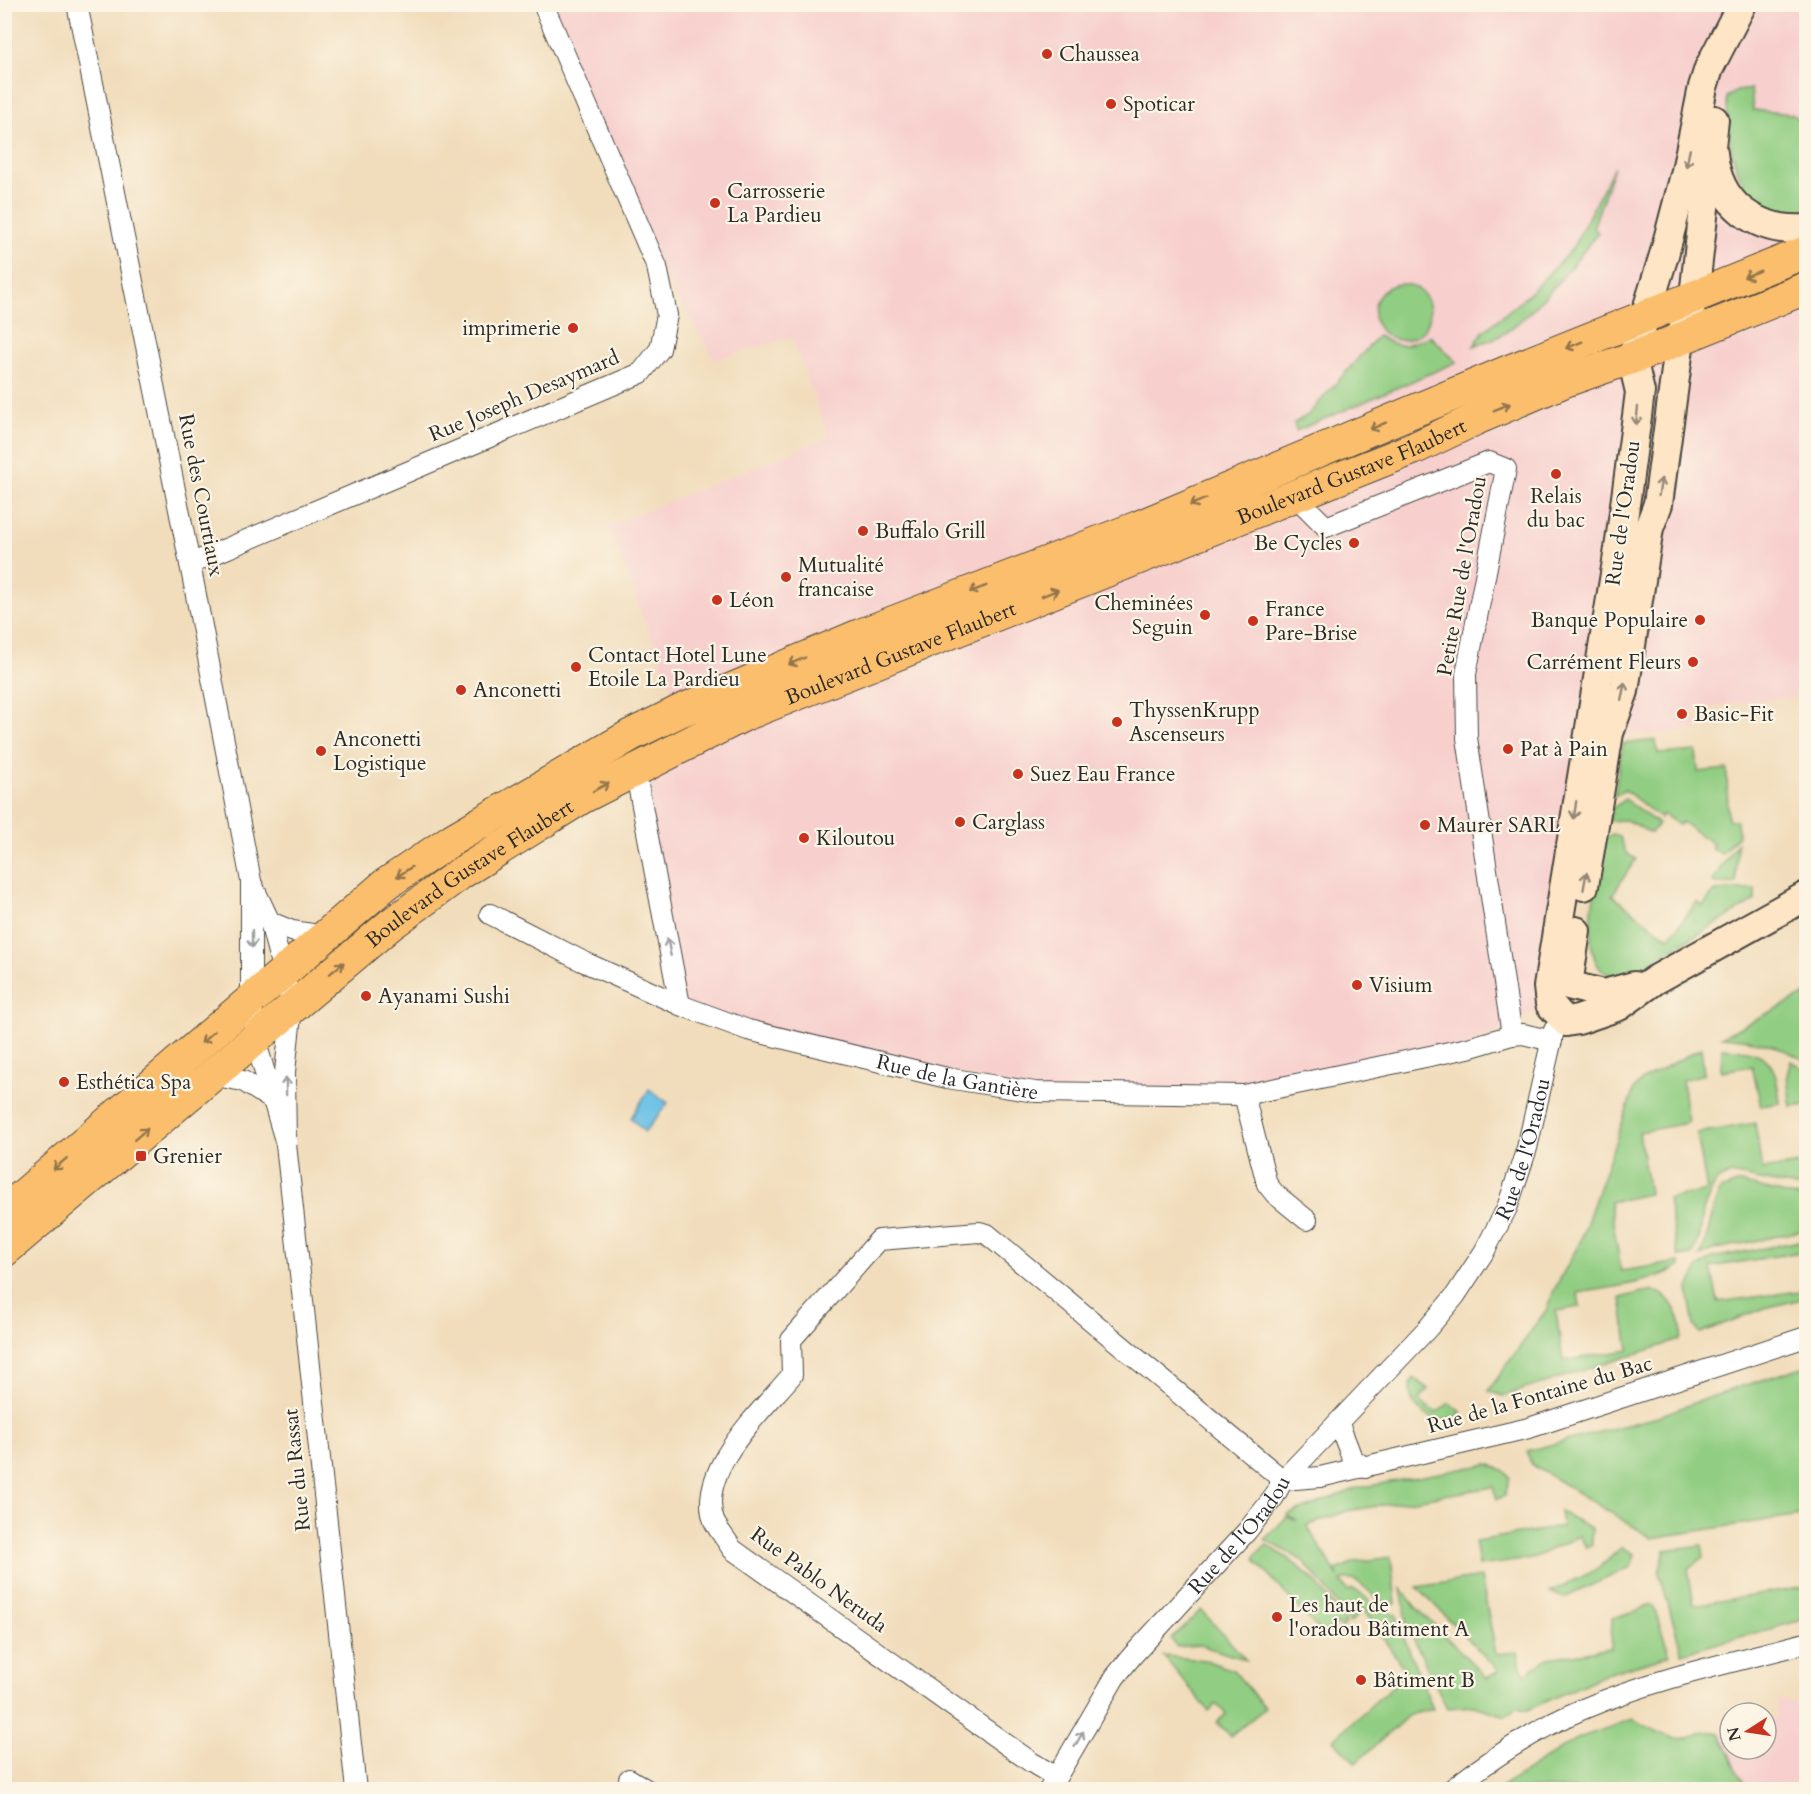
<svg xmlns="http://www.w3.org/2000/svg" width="1811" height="1794" font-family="Cardo,serif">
  <rect width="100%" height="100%" fill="#fcf5e5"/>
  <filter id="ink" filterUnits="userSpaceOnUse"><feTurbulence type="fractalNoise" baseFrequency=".0167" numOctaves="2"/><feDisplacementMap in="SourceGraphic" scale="12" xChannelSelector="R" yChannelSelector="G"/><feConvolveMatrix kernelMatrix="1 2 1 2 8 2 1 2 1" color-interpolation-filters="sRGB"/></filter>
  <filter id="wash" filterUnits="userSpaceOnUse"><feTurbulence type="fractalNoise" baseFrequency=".008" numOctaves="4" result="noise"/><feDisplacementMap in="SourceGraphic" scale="24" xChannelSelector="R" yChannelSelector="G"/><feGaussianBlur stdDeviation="1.35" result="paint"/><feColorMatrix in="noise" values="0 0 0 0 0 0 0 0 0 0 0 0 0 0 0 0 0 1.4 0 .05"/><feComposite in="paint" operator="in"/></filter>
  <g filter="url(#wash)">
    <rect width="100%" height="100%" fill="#f1ddbc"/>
    <g fill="#f7d0ce">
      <polygon points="542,5 1806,5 1806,695 1694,709 1698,730 1666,734 1575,737 1536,1010 1468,1048 1244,1095 1035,1092 680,1005 635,769 691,740 608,526 829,437 792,337 715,360 659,268"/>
      <polygon points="1778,1699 1806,1706 1806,1789 1746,1789 1720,1733 1730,1730 1730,1749 1766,1749 1766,1721 1776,1718"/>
    </g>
    <g fill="#91cd82" stroke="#5e7c56" stroke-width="1.5">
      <path d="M1751,89L1753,110L1792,114L1806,125V214C1736,219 1727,150 1727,97L1737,91Z"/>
      <path d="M1614,167L1593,228L1598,232C1576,262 1532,317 1501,335C1493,340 1483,342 1474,346L1483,332L1530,293L1572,249Z"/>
      <circle cx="1402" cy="312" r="28"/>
      <path d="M1378,336C1400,350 1407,346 1430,336L1457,362L1296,431L1294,423L1308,415Z"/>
      <polygon points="1656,740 1658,754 1696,751 1698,772 1727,769 1728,819 1737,821 1738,835 1722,854 1711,848 1713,844 1682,822 1679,825 1663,814 1660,818 1625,790 1614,796 1623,744"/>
      <polygon points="1625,799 1658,824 1651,833 1626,820 1608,821 1613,808"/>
      <path d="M1613,834L1620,837L1626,853L1636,859L1612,895L1663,934L1670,937L1697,902L1703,906L1715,891L1755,889V901L1657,958C1647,968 1630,977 1616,976C1570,973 1600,866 1605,838Z"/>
      <polygon points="1737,843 1736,883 1717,884 1712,881"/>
      <path d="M1806,994V1061C1779,1045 1753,1039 1721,1037Z"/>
      <path d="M1701,1048L1704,1074L1682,1080L1688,1123L1639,1132L1649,1194L1610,1202L1621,1271L1679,1262L1680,1266C1649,1284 1613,1287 1578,1293L1580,1307L1556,1311L1563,1361L1629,1350L1621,1298C1630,1296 1644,1290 1653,1291C1671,1293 1686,1324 1680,1340L1503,1396L1488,1391L1547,1309L1554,1290L1580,1242L1634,1089L1644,1079Z"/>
      <path d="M1722,1048C1767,1052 1775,1056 1780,1103L1761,1106L1752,1066L1721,1071Z"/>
      <polygon points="1791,1061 1806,1071 1806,1105 1791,1107 1787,1075"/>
      <polygon points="1755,1123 1762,1170 1806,1163 1806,1187 1796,1187 1731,1174 1716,1181 1703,1210 1700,1235 1693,1255 1678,1257 1668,1199 1707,1191 1697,1133"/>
      <path d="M1740,1183L1798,1197L1806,1195V1230L1712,1250L1700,1257C1710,1235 1710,1212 1720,1190Z"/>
      <polygon points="1806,1240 1806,1251 1711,1267 1718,1302 1806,1290 1806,1298 1765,1308 1700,1333 1694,1326 1688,1290 1698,1268 1712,1258"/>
      <polygon points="1806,1366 1806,1514 1652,1538 1531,1464 1527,1451 1653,1418 1736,1388"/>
      <path d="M1414,1378L1428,1389L1419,1401L1437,1413L1449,1403L1462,1412C1440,1434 1397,1404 1414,1378Z"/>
      <path d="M1488,1464L1503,1470L1510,1477L1505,1496L1497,1499L1493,1487L1347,1511L1307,1526L1338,1577L1336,1570L1355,1562L1391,1557L1396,1604C1373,1609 1366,1573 1341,1581L1348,1591L1353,1589L1362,1594L1376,1608L1397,1614L1399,1626L1433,1709L1409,1715L1356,1763L1333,1740L1407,1673L1363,1609L1350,1623L1329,1592L1303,1561L1265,1539L1287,1517L1297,1521L1287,1515L1358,1488Z"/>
      <polygon points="1560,1511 1592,1529 1592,1545 1587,1548 1579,1536 1531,1559 1479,1566 1475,1541 1562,1527"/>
      <path d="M1267,1545C1307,1569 1321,1585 1346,1624L1341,1628L1338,1624L1324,1636L1255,1560V1556Z"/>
      <polygon points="1702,1545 1704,1557 1688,1569 1694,1605 1806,1587 1806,1619 1682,1653 1659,1572 1665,1550"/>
      <polygon points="1622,1547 1635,1554 1631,1567 1564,1598 1550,1592 1598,1569"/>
      <polygon points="1481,1577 1496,1654 1518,1652 1521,1668 1526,1674 1548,1658 1611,1648 1612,1618 1653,1605 1670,1655 1609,1673 1527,1710 1517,1708 1506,1716 1474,1706 1447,1708 1408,1628 1401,1589 1416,1607 1487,1678 1499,1671 1417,1587"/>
      <polygon points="1201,1610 1246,1660 1200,1645 1177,1647 1171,1639"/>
      <polygon points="1163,1656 1205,1660 1233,1670 1265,1708 1231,1736 1217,1722 1226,1714 1216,1704 1209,1711"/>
      <path d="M1633,1719C1647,1727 1670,1741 1687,1738C1703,1735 1701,1729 1720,1733L1746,1789H1499L1576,1739Z"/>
    </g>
    <polygon fill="#68bfe5" stroke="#4a7588" stroke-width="1.5" points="649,1089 668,1103 645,1132 631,1118"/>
  </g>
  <g filter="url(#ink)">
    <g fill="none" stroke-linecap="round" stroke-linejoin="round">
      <defs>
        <g id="street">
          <polyline points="77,4 190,564 251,881 251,998 255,1039 286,1144"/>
          <polyline points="1294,495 1326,527 1489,462 1506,469 1466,674 1467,738 1512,1035"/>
          <polyline points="190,564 641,373 660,349 667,315 657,267 543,4"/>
          <polyline points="635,769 680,1005"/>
          <polyline points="253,886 270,922 292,1006 285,1072 286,1144 356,1790"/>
          <path id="s1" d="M490,914L582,961L680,1005L748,1030L947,1078L1035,1092L1244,1095L1468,1048L1512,1035L1523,1034L1552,1041"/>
          <polyline points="270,922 292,931 325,936"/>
          <polyline points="210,1075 243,1081 271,1099"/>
          <polyline points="1244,1095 1267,1184 1275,1194 1307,1220"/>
          <polyline points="1339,1424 1352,1458 1365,1468"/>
          <polyline points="1283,1480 1320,1477 1529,1428 1806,1337"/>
          <path d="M1056,1777L1031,1762L732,1549C727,1540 718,1530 714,1521C696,1470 762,1411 792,1375L791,1340L879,1240L979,1232L987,1234L1283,1480"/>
          <polyline points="629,1779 647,1790"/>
          <path id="s2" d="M1049,1790L1115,1677L1132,1656L1247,1531L1274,1497L1283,1480L1428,1328L1455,1296L1484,1252L1507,1208L1527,1148L1554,1030"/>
          <path d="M1451,1790C1492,1758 1535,1729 1583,1709C1653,1679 1733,1662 1806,1643"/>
        </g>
        <g id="secondary">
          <polyline points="1742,4 1709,68 1703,87 1686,171 1664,255 1632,358 1640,392 1637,416 1619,549 1548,987 1550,1004 1566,1022 1578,1020 1619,1006 1655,980 1806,896"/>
          <path d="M1713,153C1718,205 1756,232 1806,229"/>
          <polyline points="1584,886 1609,733 1624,691 1649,528 1658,504 1680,340 1694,296 1714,120"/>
          <polyline points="1576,931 1568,985 1604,994 1634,986"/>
        </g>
        <g id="primary">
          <polyline points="4,1212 386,884 453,839 631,735 680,711 860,635 1138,527 1509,371 1806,252"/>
          <path id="s3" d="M4,1251L390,925L461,873L583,797L742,716L1415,448L1478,418L1565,381L1643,354L1806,288"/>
        </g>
      </defs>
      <use href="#street" stroke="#494641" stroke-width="22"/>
      <use href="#secondary" stroke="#494641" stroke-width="32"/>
      <use href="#primary" stroke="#494641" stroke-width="34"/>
      <use href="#street" stroke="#fff" stroke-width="20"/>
      <use href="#secondary" stroke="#fde5c5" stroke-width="28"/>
      <use href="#primary" stroke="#fabe6d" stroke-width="32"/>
    </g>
    <defs><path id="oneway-shaft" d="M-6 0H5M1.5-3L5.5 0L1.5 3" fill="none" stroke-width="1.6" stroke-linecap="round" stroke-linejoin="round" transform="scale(1.5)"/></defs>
    <g stroke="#948878">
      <use href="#oneway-shaft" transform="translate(1688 158) rotate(102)"/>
      <use href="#oneway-shaft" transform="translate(1637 416) rotate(96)"/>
      <use href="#oneway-shaft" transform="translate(1660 487) rotate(-81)"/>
      <use href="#oneway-shaft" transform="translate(1623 691) rotate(-78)"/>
      <use href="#oneway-shaft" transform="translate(1575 810) rotate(98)"/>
      <use href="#oneway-shaft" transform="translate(1585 881) rotate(-80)"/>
    </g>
    <g stroke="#92744c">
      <use href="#oneway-shaft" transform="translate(1752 274) rotate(158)"/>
      <use href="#oneway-shaft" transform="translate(1574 345) rotate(158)"/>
      <use href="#oneway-shaft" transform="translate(1502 407) rotate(-22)"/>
      <use href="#oneway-shaft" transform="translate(1378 426) rotate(156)"/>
      <use href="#oneway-shaft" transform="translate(1198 502) rotate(157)"/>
      <use href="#oneway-shaft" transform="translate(978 589) rotate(159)"/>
      <use href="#oneway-shaft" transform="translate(1050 593) rotate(-22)"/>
      <use href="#oneway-shaft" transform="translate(797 661) rotate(157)"/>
      <use href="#oneway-shaft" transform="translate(601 787) rotate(-28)"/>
      <use href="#oneway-shaft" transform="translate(404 872) rotate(146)"/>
      <use href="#oneway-shaft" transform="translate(337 968) rotate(-39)"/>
      <use href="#oneway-shaft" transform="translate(208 1037) rotate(138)"/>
      <use href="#oneway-shaft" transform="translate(141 1134) rotate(-41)"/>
      <use href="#oneway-shaft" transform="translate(60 1164) rotate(139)"/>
    </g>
    <g stroke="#a0a0a0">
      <use href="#oneway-shaft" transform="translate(252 939) rotate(90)"/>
      <use href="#oneway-shaft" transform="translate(669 947) rotate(-101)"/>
      <use href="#oneway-shaft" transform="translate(286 1086) rotate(-91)"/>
      <use href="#oneway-shaft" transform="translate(1079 1739) rotate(-60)"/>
    </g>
  </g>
  <g fill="#c8321e" stroke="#fcf5e5" stroke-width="2">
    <circle cx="1047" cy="54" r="6"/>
    <circle cx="1111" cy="104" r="6"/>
    <circle cx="715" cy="203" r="6"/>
    <circle cx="573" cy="328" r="6"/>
    <circle cx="1556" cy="474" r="6"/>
    <circle cx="863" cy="531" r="6"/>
    <circle cx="1354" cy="543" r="6"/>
    <circle cx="786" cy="577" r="6"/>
    <circle cx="717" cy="600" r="6"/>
    <circle cx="1205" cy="615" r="6"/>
    <circle cx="1700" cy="620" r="6"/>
    <circle cx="1253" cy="621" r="6"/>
    <circle cx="1693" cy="662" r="6"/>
    <circle cx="576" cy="667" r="6"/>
    <circle cx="461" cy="690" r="6"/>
    <circle cx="1682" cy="714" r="6"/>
    <circle cx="1117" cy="722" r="6"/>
    <circle cx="1508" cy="749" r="6"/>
    <circle cx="321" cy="751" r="6"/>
    <circle cx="1018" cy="774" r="6"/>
    <circle cx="960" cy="822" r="6"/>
    <circle cx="1425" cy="825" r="6"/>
    <circle cx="804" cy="838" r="6"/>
    <circle cx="1357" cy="985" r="6"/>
    <circle cx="366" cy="996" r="6"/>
    <circle cx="64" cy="1082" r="6"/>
    <rect x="135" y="1150" width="12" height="12" rx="3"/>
    <circle cx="1277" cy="1617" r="6"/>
    <circle cx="1361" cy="1680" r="6"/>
  </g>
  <g text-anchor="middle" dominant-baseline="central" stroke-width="4.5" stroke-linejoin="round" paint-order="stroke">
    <g font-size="21" fill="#2b2b2b" stroke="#fcf5e5" text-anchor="start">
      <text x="1059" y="54">Chaussea</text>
      <text x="1123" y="104">Spoticar</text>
      <text x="727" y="191">Carrosserie<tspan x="727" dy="24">La Pardieu</tspan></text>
      <text x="561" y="328" text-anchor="end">imprimerie</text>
      <text x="1556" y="496" text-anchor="middle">Relais<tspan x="1556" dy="24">du bac</tspan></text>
      <text x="875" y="531">Buffalo Grill</text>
      <text x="1342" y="543" text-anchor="end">Be Cycles</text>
      <text x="798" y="565">Mutualité<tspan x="798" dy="24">francaise</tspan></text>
      <text x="729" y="600">Léon</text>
      <text x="1193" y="603" text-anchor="end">Cheminées<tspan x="1193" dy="24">Seguin</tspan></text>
      <text x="1265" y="609">France<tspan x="1265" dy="24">Pare-Brise</tspan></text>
      <text x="1688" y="620" text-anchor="end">Banque Populaire</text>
      <text x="588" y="655">Contact Hotel Lune<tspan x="588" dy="24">Etoile La Pardieu</tspan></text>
      <text x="1681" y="662" text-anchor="end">Carrément Fleurs</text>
      <text x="473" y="690">Anconetti</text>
      <text x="1129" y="710">ThyssenKrupp<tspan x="1129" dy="24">Ascenseurs</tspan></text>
      <text x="1694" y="714">Basic-Fit</text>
      <text x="333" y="739">Anconetti<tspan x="333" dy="24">Logistique</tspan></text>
      <text x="1520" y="749">Pat à Pain</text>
      <text x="1030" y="774">Suez Eau France</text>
      <text x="972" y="822">Carglass</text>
      <text x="1437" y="825">Maurer SARL</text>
      <text x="816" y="838">Kiloutou</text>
      <text x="1369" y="985">Visium</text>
      <text x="378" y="996">Ayanami Sushi</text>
      <text x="76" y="1082">Esthética Spa</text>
      <text x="153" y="1156">Grenier</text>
      <text x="1289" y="1605">Les haut de<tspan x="1289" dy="24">l'oradou Bâtiment A</tspan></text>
      <text x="1373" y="1680">Bâtiment B</text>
    </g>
    <g font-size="21" fill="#2b2b2b" stroke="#fcf5e5">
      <text transform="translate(524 396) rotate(-23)">Rue Joseph Desaymard</text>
      <text stroke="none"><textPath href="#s3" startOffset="1572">Boulevard Gustave Flaubert</textPath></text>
      <text transform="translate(201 495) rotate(79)">Rue des Courtiaux</text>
      <text transform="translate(1623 513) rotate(-82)">Rue de l'Oradou</text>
      <text transform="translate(1462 576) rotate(-80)">Petite Rue de l'Oradou</text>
      <text stroke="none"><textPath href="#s3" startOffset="1086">Boulevard Gustave Flaubert</textPath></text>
      <text stroke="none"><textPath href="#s3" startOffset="600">Boulevard Gustave Flaubert</textPath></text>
      <text stroke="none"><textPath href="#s1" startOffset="498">Rue de la Gantière</textPath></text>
      <text stroke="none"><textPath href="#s2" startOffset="806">Rue de l'Oradou</textPath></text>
      <text transform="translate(1540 1395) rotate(-16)">Rue de la Fontaine du Bac</text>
      <text transform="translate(297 1470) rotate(-96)">Rue du Rassat</text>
      <text stroke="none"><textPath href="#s2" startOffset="320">Rue de l'Oradou</textPath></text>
      <text transform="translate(819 1580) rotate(36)">Rue Pablo Neruda</text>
    </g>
  </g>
  <rect width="1811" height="1794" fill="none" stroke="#fcf5e5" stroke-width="24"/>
  <g transform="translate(1748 1731) rotate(258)"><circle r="28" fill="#fcf5e5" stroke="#a8a49b" stroke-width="1.5"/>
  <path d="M0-4.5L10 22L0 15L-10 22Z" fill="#c8321e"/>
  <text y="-9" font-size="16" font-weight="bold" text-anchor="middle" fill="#2b2b2b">N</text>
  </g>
</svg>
